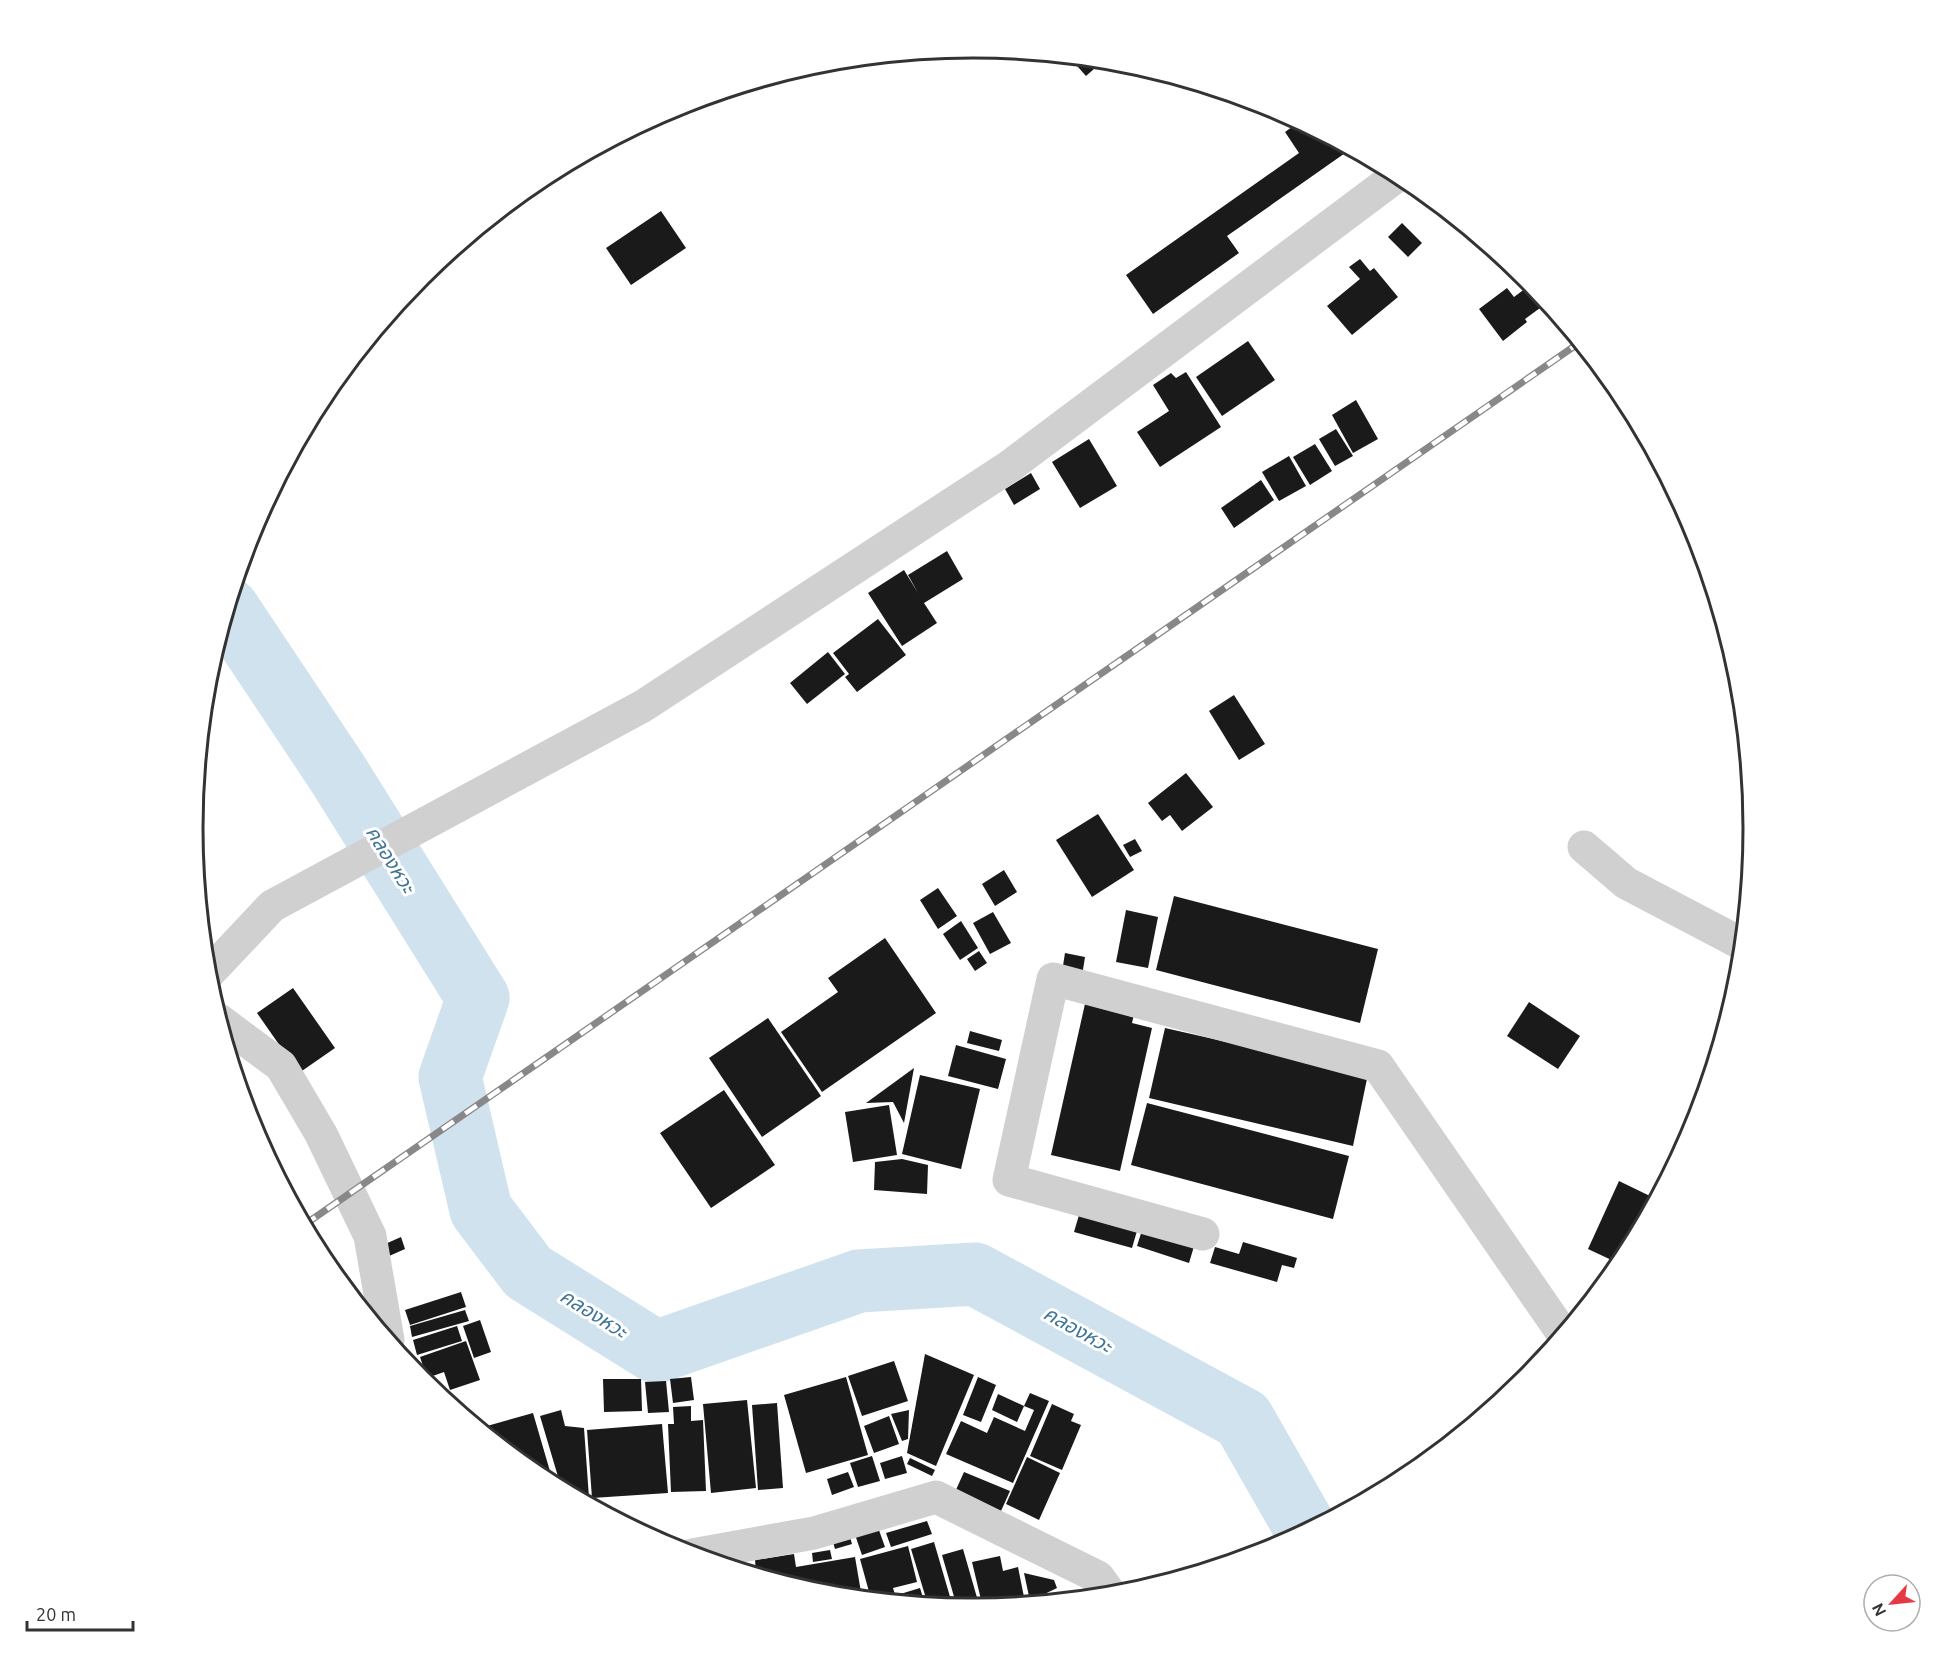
<svg xmlns="http://www.w3.org/2000/svg" width="1946" height="1657" font-family="Ubuntu,'Noto Sans Thai',sans-serif">
  <rect width="100%" height="100%" fill="#fff"/>
  <g fill="none" stroke-linecap="round" stroke-linejoin="round">
    <polyline stroke="#cfe2ee" stroke-width="63" points="228,609 338,774 478,998 450,1077 481,1210 528,1272 656,1352 859,1281 975,1274 1243,1419 1307,1531"/>
  </g>
  <g fill="#1a1a1a">
    <polygon points="1070,58 1103,61 1086,76"/>
    <polygon points="1299,122 1348,151 1227,236 1239,253 1153,314 1126,275 1299,153 1285,132"/>
    <polygon points="661,211 686,248 631,285 606,248"/>
    <polygon points="1402,223 1422,243 1408,257 1388,237"/>
    <polygon points="1461,224 1473,234 1469,237"/>
    <polygon points="1360,259 1370,271 1374,268 1398,297 1352,335 1327,306 1360,279 1349,267"/>
    <polygon points="1507,288 1514,297 1526,288 1540,308 1525,319 1527,322 1503,341 1479,309"/>
    <polygon points="1248,341 1275,380 1222,416 1196,377"/>
    <polygon points="1186,372 1221,427 1160,467 1137,432 1169,411 1153,385 1171,373 1176,378"/>
    <polygon points="1356,400 1378,439 1353,453 1332,415"/>
    <polygon points="1336,429 1353,456 1335,466 1319,439"/>
    <polygon points="1089,439 1117,486 1080,508 1052,462"/>
    <polygon points="1315,444 1332,471 1310,485 1293,457"/>
    <polygon points="1289,456 1306,486 1279,501 1262,472"/>
    <polygon points="1031,473 1040,489 1014,505 1005,489"/>
    <polygon points="1261,480 1274,500 1234,528 1221,508"/>
    <polygon points="947,551 963,579 924,603 937,623 902,646 868,593 904,570 918,593 908,575"/>
    <polygon points="878,619 906,655 857,692 845,677 849,674 833,653"/>
    <polygon points="828,652 845,674 807,704 790,683"/>
    <polygon points="1234,695 1265,744 1239,760 1209,711"/>
    <polygon points="1186,773 1213,807 1182,831 1170,815 1162,821 1148,803"/>
    <polygon points="1098,814 1134,870 1092,897 1056,840"/>
    <polygon points="1135,839 1142,851 1130,857 1123,845"/>
    <polygon points="1004,870 1017,892 995,906 982,884"/>
    <polygon points="938,888 957,916 938,929 920,900"/>
    <polygon points="1174,896 1378,949 1360,1023 1156,970"/>
    <polygon points="1126,910 1158,917 1148,968 1116,962"/>
    <polygon points="993,912 1011,943 990,954 973,923"/>
    <polygon points="961,921 978,948 960,960 943,934"/>
    <polygon points="885,938 936,1013 822,1092 781,1032 838,992 828,978"/>
    <polygon points="979,951 987,963 975,971 967,959"/>
    <polygon points="1065,953 1085,957 1082,976 1062,972"/>
    <polygon points="293,988 335,1048 299,1073 257,1013"/>
    <polygon points="1087,995 1136,1006 1132,1023 1152,1028 1120,1171 1051,1155"/>
    <polygon points="1529,1002 1580,1036 1558,1069 1507,1036"/>
    <polygon points="768,1018 821,1096 762,1137 709,1058"/>
    <polygon points="1165,1028 1368,1074 1353,1146 1149,1098"/>
    <polygon points="970,1031 1002,1040 999,1051 967,1043"/>
    <polygon points="956,1045 1006,1059 998,1089 948,1076"/>
    <polygon points="914,1068 904,1123 893,1102 866,1103"/>
    <polygon points="920,1075 980,1089 961,1169 902,1154"/>
    <polygon points="724,1090 775,1165 711,1208 660,1133"/>
    <polygon points="1147,1103 1349,1156 1333,1219 1131,1165"/>
    <polygon points="889,1105 897,1155 853,1162 845,1112"/>
    <polygon points="902,1159 928,1165 927,1194 874,1190 875,1162"/>
    <polygon points="1619,1181 1652,1197 1620,1264 1588,1249"/>
    <polygon points="1079,1215 1137,1231 1132,1248 1074,1232"/>
    <polygon points="1143,1227 1195,1243 1189,1263 1137,1246"/>
    <polygon points="401,1237 405,1249 380,1260 376,1248"/>
    <polygon points="1243,1242 1297,1258 1294,1268 1282,1265 1277,1282 1210,1263 1215,1247 1239,1254"/>
    <polygon points="461,1292 466,1307 410,1325 405,1310"/>
    <polygon points="465,1310 469,1321 412,1337 410,1326"/>
    <polygon points="480,1320 491,1352 474,1358 463,1326"/>
    <polygon points="457,1326 462,1341 417,1355 413,1340"/>
    <polygon points="466,1341 480,1380 450,1390 444,1372 427,1378 420,1357"/>
    <polygon points="925,1354 974,1375 936,1466 907,1453"/>
    <polygon points="894,1361 908,1401 862,1416 848,1376"/>
    <polygon points="691,1377 694,1400 673,1403 670,1379"/>
    <polygon points="846,1377 868,1455 806,1473 784,1395"/>
    <polygon points="978,1377 996,1385 981,1422 963,1415"/>
    <polygon points="603,1379 641,1379 642,1411 604,1412"/>
    <polygon points="666,1381 669,1412 648,1413 645,1382"/>
    <polygon points="1030,1393 1049,1401 1013,1483 946,1454 961,1421 987,1433 994,1417 1025,1431 1034,1410 1024,1406"/>
    <polygon points="998,1394 1024,1406 1017,1422 992,1410"/>
    <polygon points="747,1400 756,1488 711,1493 703,1404"/>
    <polygon points="777,1403 783,1488 758,1490 752,1405"/>
    <polygon points="1052,1404 1074,1414 1071,1421 1081,1425 1062,1470 1030,1456"/>
    <polygon points="691,1406 691,1421 703,1420 706,1491 671,1492 668,1424 674,1424 673,1407"/>
    <polygon points="561,1410 565,1426 584,1428 589,1498 580,1499 562,1490 540,1416"/>
    <polygon points="909,1410 908,1439 902,1441 891,1414"/>
    <polygon points="533,1413 554,1485 539,1477 480,1428"/>
    <polygon points="889,1416 899,1444 874,1453 864,1426"/>
    <polygon points="662,1424 668,1493 592,1498 587,1430"/>
    <polygon points="872,1456 880,1481 858,1487 850,1463"/>
    <polygon points="902,1456 907,1473 885,1479 880,1463"/>
    <polygon points="1027,1457 1060,1473 1039,1520 1006,1504"/>
    <polygon points="910,1458 935,1470 932,1476 907,1464"/>
    <polygon points="848,1472 854,1487 832,1495 827,1479"/>
    <polygon points="964,1472 1010,1491 1001,1511 955,1492"/>
    <polygon points="875,1519 885,1547 862,1555 852,1526"/>
    <polygon points="927,1521 932,1534 891,1547 886,1533"/>
    <polygon points="848,1530 852,1544 835,1549 831,1535"/>
    <polygon points="934,1542 953,1607 928,1605 911,1549"/>
    <polygon points="908,1546 917,1582 893,1588 897,1601 871,1599 860,1559"/>
    <polygon points="963,1549 980,1608 957,1607 942,1555"/>
    <polygon points="830,1550 832,1559 813,1562 812,1553"/>
    <polygon points="794,1554 796,1567 855,1557 862,1598 820,1594 749,1572 756,1571 755,1560"/>
    <polygon points="1000,1556 1003,1571 1018,1567 1024,1597 1004,1601 1005,1606 983,1608 972,1562"/>
    <polygon points="742,1559 745,1571 726,1565"/>
    <polygon points="1024,1573 1054,1580 1057,1588 1030,1601"/>
    <polygon points="920,1588 925,1604 900,1602 897,1595"/>
  </g>
  <g fill="none" stroke-linecap="round" stroke-linejoin="round">
    <g stroke="#d0d0d0" stroke-width="33">
      <polyline points="1584,847 1626,883 1742,944"/>
      <polyline points="207,975 272,906 643,706 1010,466 1398,175"/>
      <polyline points="219,1020 281,1066 321,1134 370,1236 388,1340"/>
      <polyline points="1203,1234 1009,1180 1053,979 1378,1066 1563,1334"/>
      <polyline points="692,1555 814,1533 936,1497 1098,1577 1111,1595"/>
    </g>
    <defs>
      <polyline id="rail" points="304,1225 1579,343"/>
    </defs>
    <use href="#rail" stroke="#888" stroke-width="7"/>
    <use href="#rail" stroke="#fff" stroke-width="4.5" stroke-dasharray="14" stroke-linecap="butt"/>
  </g>
  <g text-anchor="middle" dominant-baseline="central" stroke-width="6" stroke-linejoin="round" paint-order="stroke">
    <g font-size="20" font-style="italic" fill="#3f7597" stroke="#fff">
      <text transform="translate(391 859) rotate(58)">คลองหวะ</text>
      <text transform="translate(594 1313) rotate(32)">คลองหวะ</text>
      <text transform="translate(1078 1329) rotate(29)">คลองหวะ</text>
    </g>
  </g>
  <path d="M0 0H1946V1657H0ZM203 828a770 770 0 1 1 1540 0a770 770 0 1 1-1540 0Z" fill="#fff" fill-rule="evenodd"/>
  <path fill="none" stroke="#333" stroke-width="3" d="M203 828a770 770 0 1 1 1540 0a770 770 0 1 1-1540 0Z"/>
  <g transform="translate(1892 1603) rotate(243)"><circle r="28" fill="#ffffff" stroke="#adadad" stroke-width="1.5"/>
  <path d="M0-4.5L10 22L0 15L-10 22Z" fill="#e63946"/>
  <text y="-9" font-size="16" font-weight="bold" text-anchor="middle" fill="#333333">N</text>
  </g>
  <path d="M27 1621v9h106v-9" fill="none" stroke="#333333" stroke-width="3"/>
  <text x="36" y="1621" font-size="18" fill="#333333" stroke="#ffffff" stroke-width="4.5" paint-order="stroke">20 m</text>
</svg>
